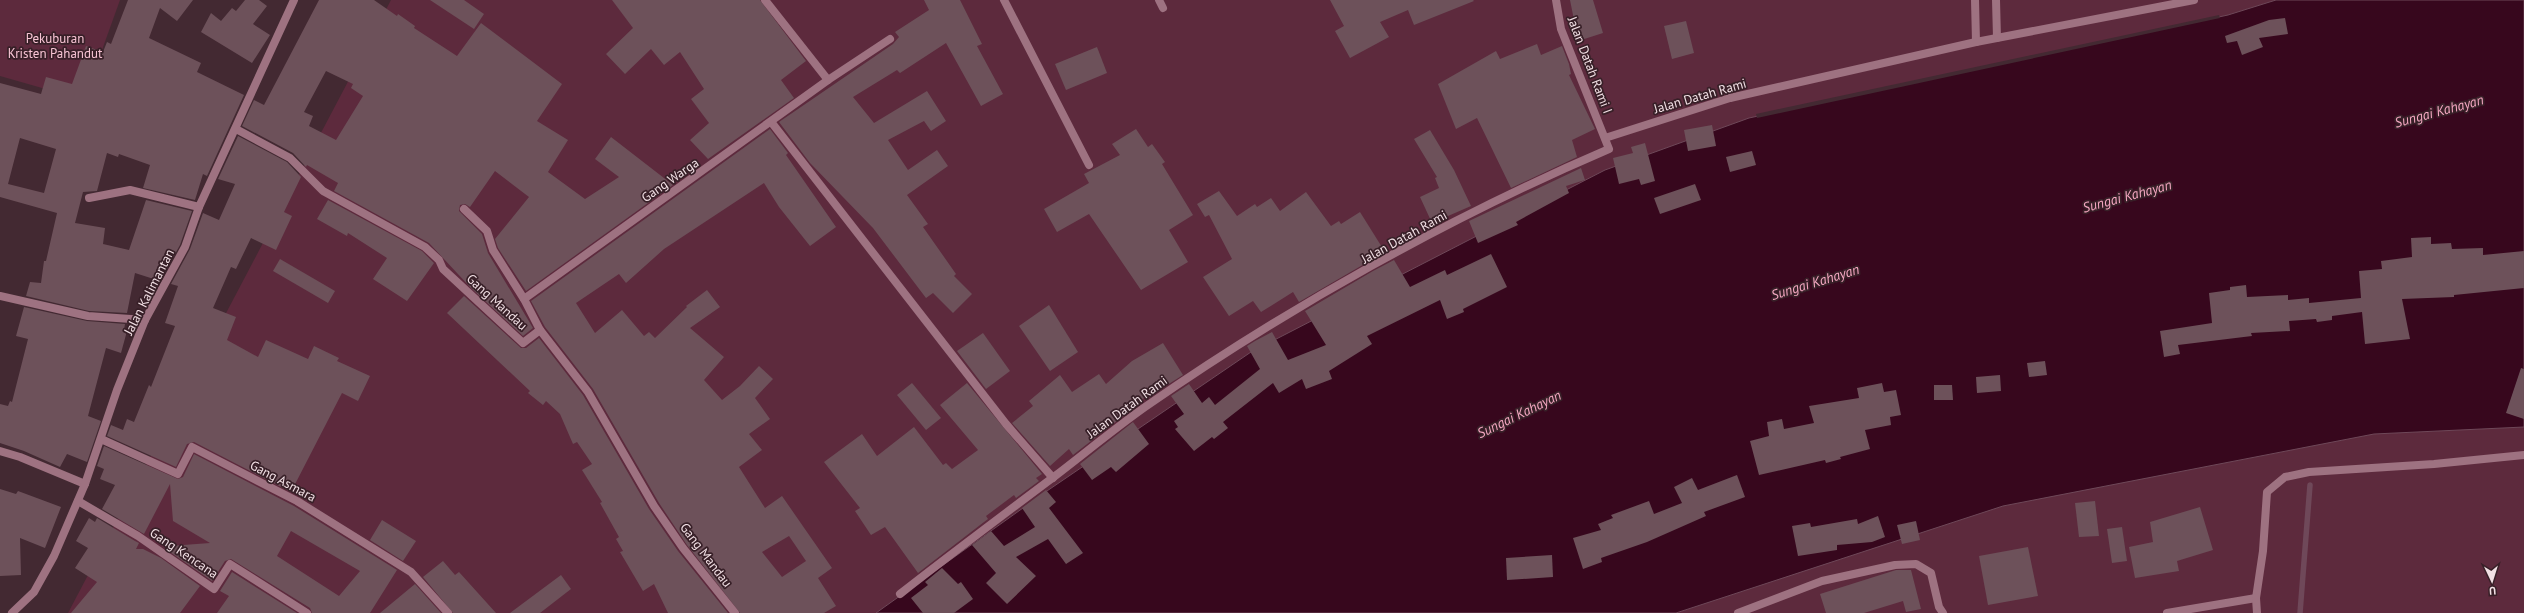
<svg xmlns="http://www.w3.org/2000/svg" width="2524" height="613" font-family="'PT Sans',sans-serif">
  <rect width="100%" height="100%" fill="#432932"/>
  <g fill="#5d2a3d">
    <polygon points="0,0 120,0 84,100 0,76"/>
    <polygon points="391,0 2276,0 2228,15 1749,118 1605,170 1251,352 1044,493 876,613 68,613"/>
    <polygon points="2524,427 2524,613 1676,613 2003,506 2374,434"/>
  </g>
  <polygon fill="#37071d" stroke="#6f4859" points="2276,0 2524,0 2524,427 2374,434 2003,506 1676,613 876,613 1044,493 1251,352 1605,170 1749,118 2228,15"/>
  <polygon fill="#432932" points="2219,15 2220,18 1757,118 1756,114"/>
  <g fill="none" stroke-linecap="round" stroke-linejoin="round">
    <polyline stroke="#6f4859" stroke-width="5.5" points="2300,613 2310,485"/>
  </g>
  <g fill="#6d515a" fill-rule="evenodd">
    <path d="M128,0H193L177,21L160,8L149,38L201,63L197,72L244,95L207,176L203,174L195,200L143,188L150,165L119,154L118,157L107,153L97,191L83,192L75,223L105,228L103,244L129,250L146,200L192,211L180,245L160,281L135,273L127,313L89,311L26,296L30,282L41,283L44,261H46L57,213L0,197V83L41,94L46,77L72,84L86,46L103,52L107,42L111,44ZM20,138L56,149L44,193L8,184Z"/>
    <polygon points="245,0 259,0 267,6 253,24 270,35 252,63 201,32 211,13 221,21 232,8 236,11"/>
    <path d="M319,0H374L397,16L398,14L415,26L414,28L457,56L481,23L562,84L537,121L568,140L548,172L585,199L619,177L595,159L611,137L673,185L526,291L498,248L495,239L529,197L495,171L470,207L465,204L460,205L459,211L482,234L488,253L533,328L523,336L471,288L429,243L334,191L338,183L307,165L306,167L293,153L242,126L254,100L264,105ZM326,71L353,84L351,88L363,96L336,140L309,126L313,116L304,112Z"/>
    <polygon points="430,0 464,0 484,14 474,29"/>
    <polygon points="612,0 760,0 806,61 781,80 794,98 708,159 690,140 709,123 691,99 704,89 680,52 664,65 651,49 625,74 606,54 633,28"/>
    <polygon points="924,0 960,0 982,44 977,46 1003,94 981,106 946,43 900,73 897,70 853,97 874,123 927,91 946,121 931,131 924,121 888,140 908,170 937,150 948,166 907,195 928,224 923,227 956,274 954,276 972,294 953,313 933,293 926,298 873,228 810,163 779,122 893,44 899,37 895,32 929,10"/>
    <polygon points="1330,0 1473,0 1474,1 1414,25 1408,10 1380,22 1389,37 1350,58 1335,31 1344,26"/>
    <polygon points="1570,0 1593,0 1603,33 1575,42 1569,22 1574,20"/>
    <polygon points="2285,18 2288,34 2259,38 2263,47 2242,55 2237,41 2227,43 2225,36 2269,20"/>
    <polygon points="1686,21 1694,53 1672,59 1664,26"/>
    <polygon points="1537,44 1541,55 1562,46 1569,64 1571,74 1569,75 1595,129 1572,140 1577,157 1511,188 1477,118 1456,129 1438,84 1496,51 1500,59"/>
    <polygon points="1097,47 1107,73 1066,90 1055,64"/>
    <polygon points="1712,125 1716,146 1688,151 1684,130"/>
    <path d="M770,129L788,153L786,155L836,227L810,246L779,207L764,183L664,249L626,283L619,274L576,303L595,333L622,310L644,336L649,332L655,338L687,307L686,306L707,290L720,307L690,328L724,357L704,380L722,400L740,386L759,366L773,379L755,398L770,419L749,434L762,450L739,467L765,508L782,496L832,568L818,578L836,606L824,613H740L687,545L659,503L593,389L545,327L531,301ZM789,536L806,561L782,577L762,552Z"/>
    <polygon points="1136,129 1148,147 1152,144 1165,162 1162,164 1193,215 1169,230 1188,262 1141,290 1089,214 1057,232 1044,209 1089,183 1084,174 1120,155 1112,144"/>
    <polygon points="1430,130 1454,170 1471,206 1432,223 1420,197 1439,188 1435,178 1437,177 1414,139"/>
    <polygon points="238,136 287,162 301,177 284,212 292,216 276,250 251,238 236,269 231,267 213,308 236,317 227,340 258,357 266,340 308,359 314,346 339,358 337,361 370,376 358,401 342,393 291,492 194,442 187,444 176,467 107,436 111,425 123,430 127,419 134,422 149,385 151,387 175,326 165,323 178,286 171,284 190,249 203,213 219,220 235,184 218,179"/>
    <polygon points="1645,143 1655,181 1641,185 1639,179 1619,184 1613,158 1633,153 1631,147"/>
    <polygon points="1752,151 1756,165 1730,172 1726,157"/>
    <polygon points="1581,168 1585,180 1566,186 1569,193 1516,222 1518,225 1478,243 1469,221"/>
    <polygon points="1695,184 1701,200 1660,214 1654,198"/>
    <polygon points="1219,191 1237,216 1255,204 1257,207 1271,198 1280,211 1306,192 1331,226 1339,221 1341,224 1360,212 1385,252 1299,302 1293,292 1261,312 1253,301 1229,316 1203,277 1232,259 1209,215 1205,217 1197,204"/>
    <polygon points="328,200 422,251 434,263 407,301 373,279 387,258 348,233 347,236 317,219"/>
    <polygon points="2431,237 2431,244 2451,243 2452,249 2483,248 2483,255 2524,251 2524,288 2454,295 2454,297 2402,299 2410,339 2365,344 2362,312 2332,316 2332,320 2317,322 2316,319 2289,321 2290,331 2251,333 2252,336 2178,345 2180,354 2164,357 2160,331 2212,323 2209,293 2230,290 2230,287 2246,285 2247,297 2288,295 2288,300 2309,298 2309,303 2361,298 2359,271 2382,269 2381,261 2412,257 2411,238"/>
    <polygon points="1491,254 1507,287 1463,309 1464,312 1447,319 1440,300 1367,336 1372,344 1329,371 1332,379 1306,389 1302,379 1279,393 1273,383 1223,422 1228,428 1214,439 1212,437 1194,451 1175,429 1178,427 1174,421 1184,414 1171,396 1189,384 1202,403 1209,397 1215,405 1260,369 1247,346 1255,341 1272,332 1288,360 1326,345 1305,311 1373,271 1394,260 1410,287 1445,270 1447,275"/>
    <polygon points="280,259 335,291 328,303 273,271"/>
    <polygon points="464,296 521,348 526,348 539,338 583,395 649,509 678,551 728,613 668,613 654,584 643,591 620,552 623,551 616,539 619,537 600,503 602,502 582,470 592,464 577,442 573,444 560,414 546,401 543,405 528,393 530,391 447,313"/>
    <polygon points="1049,305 1078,352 1050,371 1019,326"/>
    <polygon points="24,307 87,321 125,324 124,330 127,331 121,353 106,348 88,416 101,421 87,462 67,454 60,467 24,451 0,443 0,404 8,406 10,401 12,402 28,339 16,336"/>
    <polygon points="983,333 1010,371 986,389 957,351"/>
    <polygon points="1163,343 1183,375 1164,387 1161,383 1127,413 1073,455 1069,449 1050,466 1012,423 1033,406 1029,401 1060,375 1072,392 1099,374 1106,384 1132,361"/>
    <polygon points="2045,361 2047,375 2029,377 2027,363"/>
    <polygon points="2521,368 2524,369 2524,419 2506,413"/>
    <polygon points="2000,375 2001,391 1977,393 1976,377"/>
    <polygon points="912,383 941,418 926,430 897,395"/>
    <polygon points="967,383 1042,474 1036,478 1039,481 1016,498 1014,495 986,516 988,519 984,522 918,573 885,527 871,535 855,511 860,508 824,462 862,434 877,456 914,427 943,465 946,463 952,469 978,450 940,405"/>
    <polygon points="1882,383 1884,392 1896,390 1901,415 1890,417 1891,425 1865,430 1870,449 1840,457 1841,459 1826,463 1825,460 1759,475 1750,441 1769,436 1767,422 1782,419 1784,429 1814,423 1809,406 1859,398 1857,388"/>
    <polygon points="1934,385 1952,385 1953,400 1934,400"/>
    <polygon points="1133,422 1149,444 1116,472 1111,467 1092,480 1080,464"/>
    <path d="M104,446L178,479L183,477L194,454L294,506L397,570L370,613H312L310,608L231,559L225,561L212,581L167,550L170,546L210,543L173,521L170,484L144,534L102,509L115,485L100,479L104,469L97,466ZM291,531L360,571L339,596L277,556Z"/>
    <polygon points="1737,475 1745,497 1704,512 1706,516 1647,542 1601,558 1602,562 1583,569 1573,538 1601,530 1598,524 1613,518 1611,515 1649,501 1654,514 1682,503 1674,487 1692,478 1698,490"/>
    <polygon points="0,489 16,494 18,491 61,507 45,548 20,538 21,575 0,576"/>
    <polygon points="1046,490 1056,502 1049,508 1083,553 1066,564 1048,539 1016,557 1036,576 1007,604 986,583 996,573 972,545 991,531 1004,546 1035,527 1022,508"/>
    <polygon points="2095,501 2099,536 2079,537 2075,503"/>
    <polygon points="2200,507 2213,550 2177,561 2179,571 2135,578 2129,547 2153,542 2150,522"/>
    <polygon points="1878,516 1885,537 1872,542 1837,545 1837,550 1798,556 1792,526 1810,523 1811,527 1857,519 1858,524"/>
    <polygon points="89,518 95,522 97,518 135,541 139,543 136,549 143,549 161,558 200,586 180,613 71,613 97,582 75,568 88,548 76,541"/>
    <polygon points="382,520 416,541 403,561 370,540"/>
    <polygon points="1916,521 1920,540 1902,544 1897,525"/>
    <polygon points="2122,527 2127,561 2112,563 2107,529"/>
    <polygon points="2028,547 2038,596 1988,605 1979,556"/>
    <polygon points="1552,555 1553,577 1507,580 1506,558"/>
    <polygon points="443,561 455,575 459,572 496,613 453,613 423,577"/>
    <polygon points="942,568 958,584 961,582 973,599 954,613 923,613 911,598 928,585 925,582"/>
    <polygon points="1896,570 1911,570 1921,609 1906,612 1903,601 1864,613 1826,613 1820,594"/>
    <polygon points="232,572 297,613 217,613 229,596 220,591"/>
    <polygon points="561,575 571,589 540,613 510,613"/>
    <polygon points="415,584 441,613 380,613"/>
  </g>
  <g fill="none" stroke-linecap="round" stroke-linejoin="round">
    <g stroke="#9e7281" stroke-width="8">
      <polyline points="765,0 828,80"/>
      <polyline points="1004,0 1089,165"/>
      <polyline points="1159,0 1163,8"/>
      <polyline points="772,123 1006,424 1053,478"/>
      <polyline points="236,129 290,158 323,191 425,247 439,260 443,269 523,343 540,330"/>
      <polyline points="1605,138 1730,98"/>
      <polyline points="464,209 487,231 493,250 524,299 540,330 588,392 654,506 683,548 735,613"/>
      <polyline points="524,299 828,80 890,39"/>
      <polyline points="101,439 178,474 192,447 297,501 411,572 448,613"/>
      <polyline points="78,501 138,536 214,589 230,564 307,613"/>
      <path d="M900,594C951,554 1003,515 1055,476C1085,453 1114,429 1145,407C1287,308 1450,217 1609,149L1561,29L1556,0"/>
    </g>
    <g stroke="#9e7281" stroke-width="8">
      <polyline points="1975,0 1976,42"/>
      <polyline points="1996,0 1997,38"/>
      <polyline points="1730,98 1976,42 2194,0"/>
      <polyline points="89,198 130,190 199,207"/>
      <polyline points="0,296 88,316 145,320"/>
      <polyline points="0,451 20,457 85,484"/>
      <polyline points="1738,613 1822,581 1895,565 1916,564 1931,573 1939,607 1943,613"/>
      <polyline points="2167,613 2256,598"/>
      <polyline points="2257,613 2256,598 2263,551 2267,492 2285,477 2309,472 2434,464 2524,455"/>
    </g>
    <polyline stroke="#9e7281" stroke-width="8" points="12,613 34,592 54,556 85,484 117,390 145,320 185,247 199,207 294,0"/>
  </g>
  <g text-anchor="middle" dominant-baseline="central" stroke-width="3.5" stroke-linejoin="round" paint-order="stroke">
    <g font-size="13" fill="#f8c4d4" stroke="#382028">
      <text x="55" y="38">Pekuburan<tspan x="55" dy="15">Kristen Pahandut</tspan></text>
    </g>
    <g font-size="13" fill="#f2e0e5" stroke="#382028">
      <text transform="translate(1590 65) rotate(69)">Jalan Datah Rami I</text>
      <text transform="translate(1700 96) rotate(-16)">Jalan Datah Rami</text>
      <text transform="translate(670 180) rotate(-35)">Gang Warga</text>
      <text transform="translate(1404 237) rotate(-29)">Jalan Datah Rami</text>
      <text transform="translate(149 292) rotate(-63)">Jalan Kalimantan</text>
      <text transform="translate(497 302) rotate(42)">Gang Mandau</text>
      <text transform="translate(1127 407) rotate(-36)">Jalan Datah Rami</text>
      <text transform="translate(283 481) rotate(28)">Gang Asmara</text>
      <text transform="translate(184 553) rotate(34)">Gang Kencana</text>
      <text transform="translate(706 555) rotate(53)">Gang Mandau</text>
    </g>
    <g font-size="14" font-style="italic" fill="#f4a7c1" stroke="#382028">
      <text transform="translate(2439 111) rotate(-15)">Sungai Kahayan</text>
      <text transform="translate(2127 196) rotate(-15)">Sungai Kahayan</text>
      <text transform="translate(1815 282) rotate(-17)">Sungai Kahayan</text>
      <text transform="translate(1519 414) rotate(-26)">Sungai Kahayan</text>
    </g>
  </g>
  <g transform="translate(2492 581) rotate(176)" stroke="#382028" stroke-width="3" paint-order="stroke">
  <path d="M0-3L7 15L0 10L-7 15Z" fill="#f2e0e5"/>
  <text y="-6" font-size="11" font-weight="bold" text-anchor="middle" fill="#f2e0e5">U</text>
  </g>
</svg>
